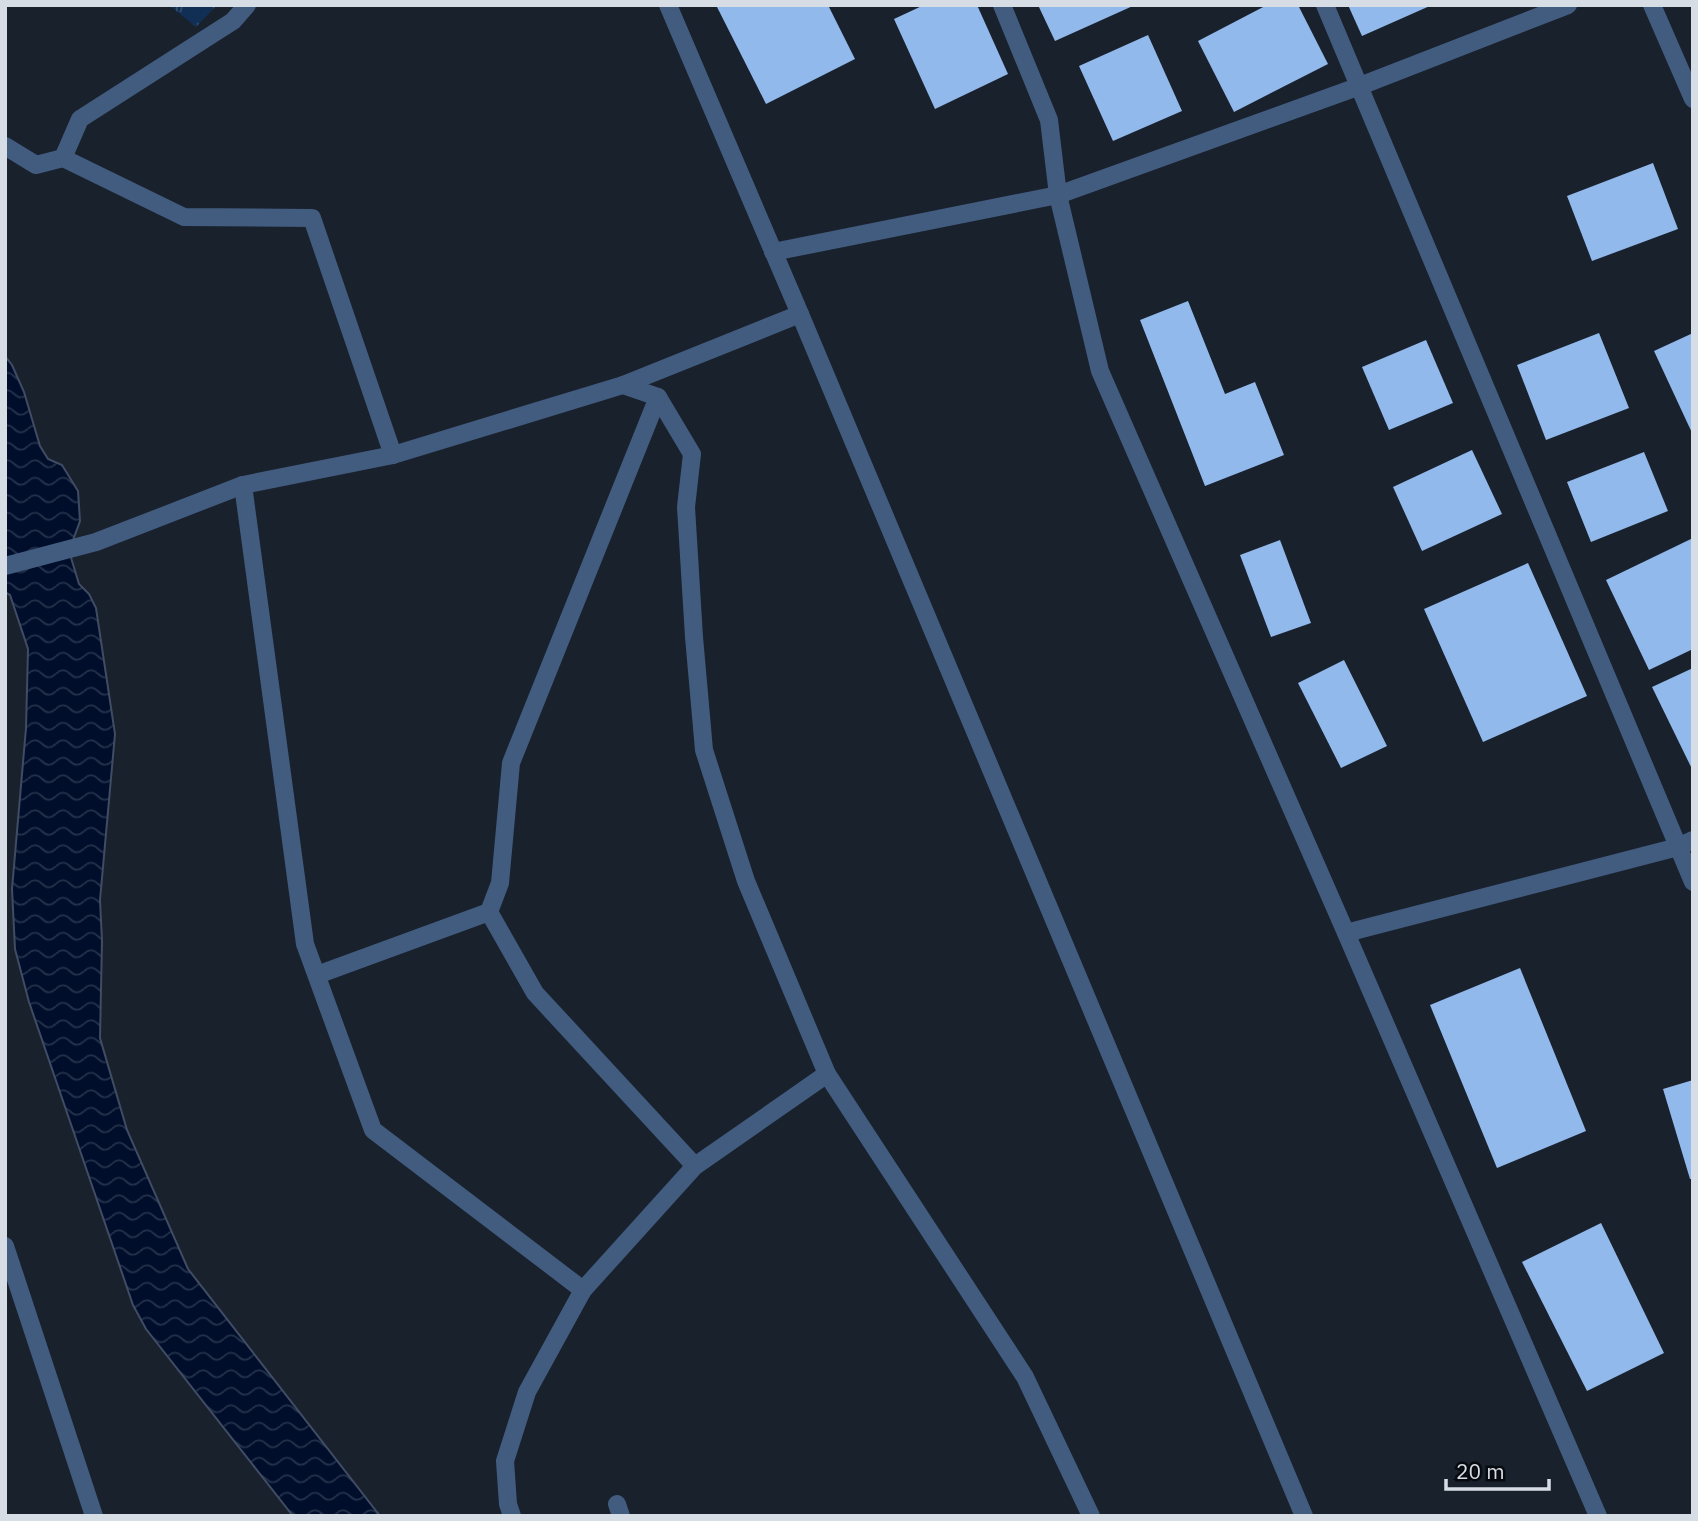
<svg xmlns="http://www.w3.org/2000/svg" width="1698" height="1521" font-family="'IBM Plex Sans',sans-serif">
  <defs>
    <pattern id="grass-tufts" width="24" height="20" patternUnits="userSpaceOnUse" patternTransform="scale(1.75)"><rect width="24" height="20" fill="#112f54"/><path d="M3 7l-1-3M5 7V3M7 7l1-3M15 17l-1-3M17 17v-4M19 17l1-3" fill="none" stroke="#334d6c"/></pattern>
    <pattern id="water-waves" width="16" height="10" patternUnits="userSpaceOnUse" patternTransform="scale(1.75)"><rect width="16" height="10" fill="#000e2c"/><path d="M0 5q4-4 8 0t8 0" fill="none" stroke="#24314a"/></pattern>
  </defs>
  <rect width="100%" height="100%" fill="#19212d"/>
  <polygon fill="url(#grass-tufts)" points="169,5 217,5 196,27"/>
  <polygon fill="url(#water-waves)" stroke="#404c64" stroke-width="2" points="5,356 12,365 24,392 40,446 48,459 62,465 78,491 80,521 69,551 79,584 89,594 96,608 115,734 100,900 102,941 100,1038 127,1130 188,1269 380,1516 293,1516 146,1329 133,1305 29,1002 15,949 12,889 26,728 28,649 10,595 5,592"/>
  <g fill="#92b9ec">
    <polygon points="716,5 828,5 855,59 766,104"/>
    <polygon points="924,5 977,5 1008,74 935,109 894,19"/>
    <polygon points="1038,5 1135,5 1055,41"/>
    <polygon points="1267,5 1298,5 1328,64 1234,112 1198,41"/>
    <polygon points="1348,5 1432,5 1362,36"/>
    <polygon points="1148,35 1182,111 1113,141 1079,66"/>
    <polygon points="1653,163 1678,229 1592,261 1567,196"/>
    <polygon points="1188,301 1225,394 1255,382 1284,455 1205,486 1140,320"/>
    <polygon points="1599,333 1629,408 1546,440 1517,365"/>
    <polygon points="1693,333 1693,435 1654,351"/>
    <polygon points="1426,340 1453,403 1389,430 1362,367"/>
    <polygon points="1472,450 1502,514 1422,551 1393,487"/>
    <polygon points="1644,452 1668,511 1591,542 1567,482"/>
    <polygon points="1693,538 1693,649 1649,670 1606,580"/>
    <polygon points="1280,540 1311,623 1271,637 1240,555"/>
    <polygon points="1528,563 1587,696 1483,742 1424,609"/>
    <polygon points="1344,660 1387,746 1341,768 1298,683"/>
    <polygon points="1693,668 1693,771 1652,687"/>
    <polygon points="1520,968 1586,1131 1497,1168 1430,1005"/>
    <polygon points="1693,1080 1693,1179 1690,1179 1663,1089"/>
    <polygon points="1601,1223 1664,1353 1587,1391 1522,1262"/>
  </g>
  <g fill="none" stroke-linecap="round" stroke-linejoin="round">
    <g stroke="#425c7f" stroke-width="18">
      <polyline points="668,5 800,314 1304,1516"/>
      <polyline points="1002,5 1049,120 1058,195 1100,371 1346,933 1598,1516"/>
      <polyline points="1325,5 1693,882"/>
      <polyline points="1652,5 1693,99"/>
      <polyline points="5,146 36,165 63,158 184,217 312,218 393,455"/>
      <polyline points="63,158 80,119 233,21 247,5"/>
      <polyline points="773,252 1058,195 1360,86 1568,5"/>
      <polyline points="623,385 658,397 692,454 686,507 694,637 704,750 746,881 827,1074 1025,1377 1091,1516"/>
      <polyline points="243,485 305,944 373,1130 583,1290"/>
      <polyline points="5,566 96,542 243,485 393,455 623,385 800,314"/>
      <polyline points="489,912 535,993 695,1166"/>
      <polyline points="1346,933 1678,847 1693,840"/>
      <polyline points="317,975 489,912 500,883 511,763 658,397"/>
      <polyline points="5,1246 94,1516"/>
      <polyline points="617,1504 621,1516"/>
      <polyline points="512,1516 508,1504 505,1461 527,1392 583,1290 695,1166 827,1074"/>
    </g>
  </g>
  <rect width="1698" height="1521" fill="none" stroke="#d7dde5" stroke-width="14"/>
  <path d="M1446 1479v10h103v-10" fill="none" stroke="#d7dde5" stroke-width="3.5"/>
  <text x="1456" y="1479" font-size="21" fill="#d7dde5" stroke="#070b10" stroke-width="5" paint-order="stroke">20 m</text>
</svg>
